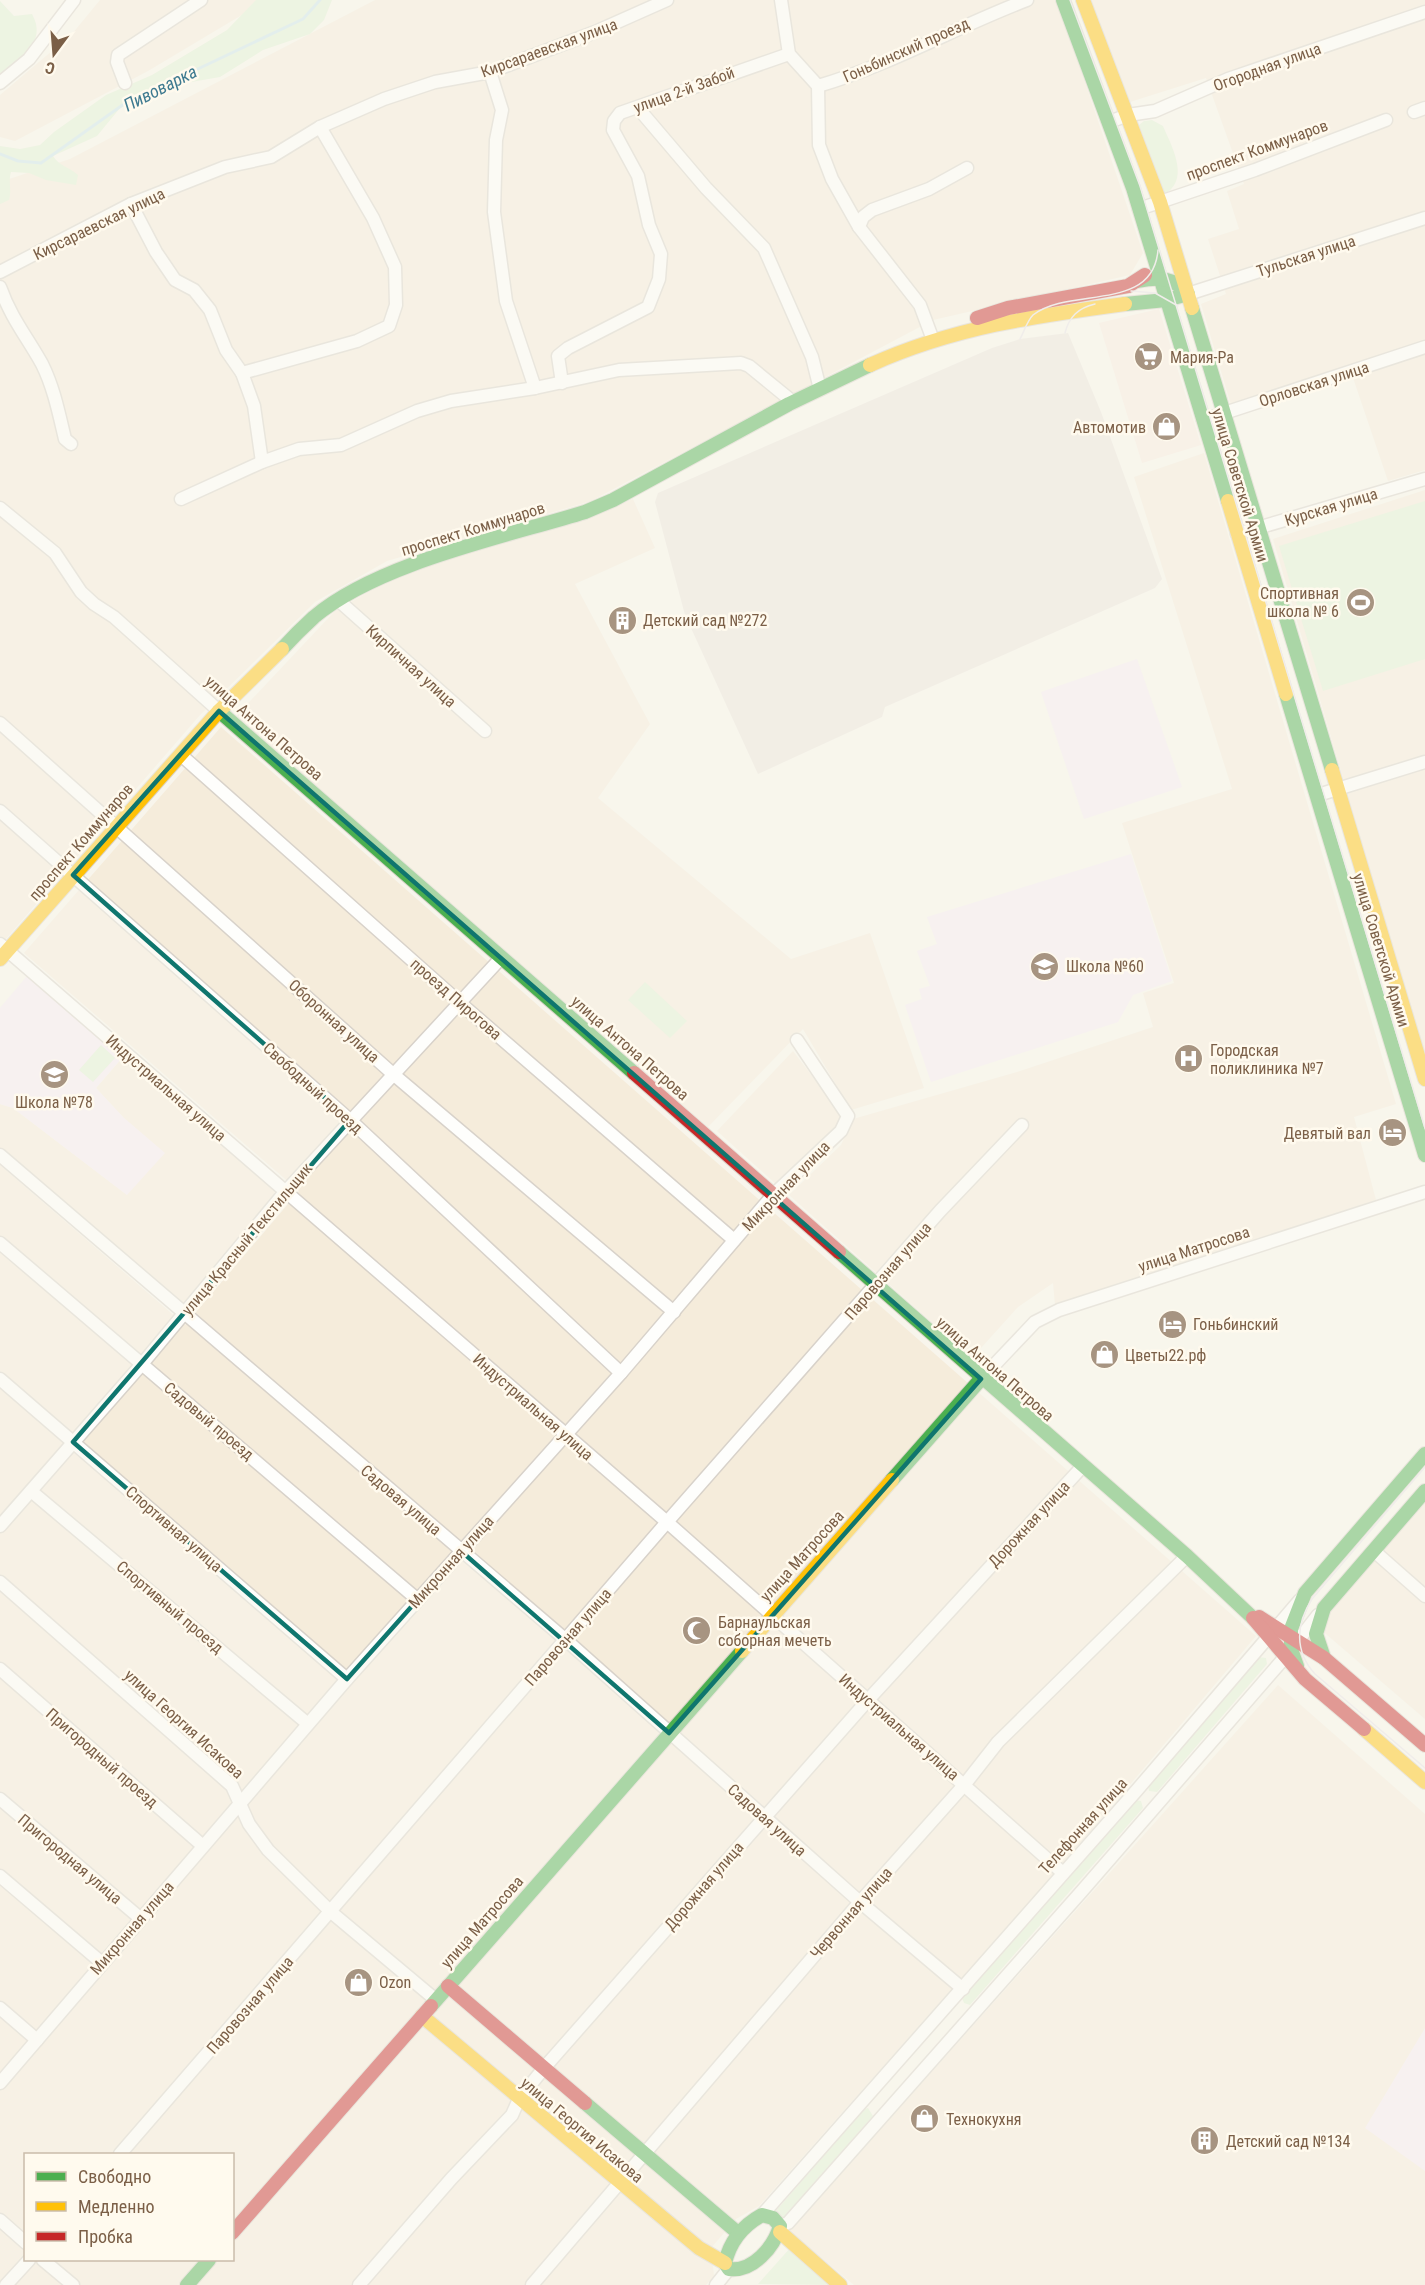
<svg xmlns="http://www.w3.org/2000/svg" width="1425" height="2285" font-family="'Roboto Condensed',sans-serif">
  <rect width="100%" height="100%" fill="#f8f5ec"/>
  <g fill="#f5ecdb" fill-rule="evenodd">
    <polygon points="100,0 267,0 148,71 15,141 0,137 0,95 72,34"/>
    <polygon points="375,0 1057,0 1143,253 1130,275 933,320 591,501 387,561 315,602 200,715 5,940 0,936 0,182 70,159"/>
    <polygon points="1091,0 1425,0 1425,470 1388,481 1349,366 1231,405 1201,304 1226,294 1208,239 1239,229 1227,191 1244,184 1206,78 1130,102"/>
    <polygon points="1204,453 1396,1104 1354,1117 1376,1200 1055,1305 1053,1283 1018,1307 972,1358 789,1195 841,1145 853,1119 1017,1072 1153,1027 1143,993 1174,983 1122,823 1232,789 1134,477"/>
    <polygon points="1425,490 1425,1058 1273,539"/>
    <polygon points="633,499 655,548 575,584 650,724 598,798 791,959 870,933 924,1088 851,1110 803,1029 708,1127 241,723 237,715 334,612 401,573 583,520"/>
    <path d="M221,727L1256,1636L1049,1880L759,2206L736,2219L711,2248L714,2276L706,2285H0V1165L185,1325L299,1191L24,953ZM26,2154H232V2260H26Z"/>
    <polygon points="793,1051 841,1114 841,1124 777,1185 717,1131"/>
    <polygon points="124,1056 275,1189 274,1195 184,1303 178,1303 0,1150 0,1104 13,1108 127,1195 123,1117 96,1088"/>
    <polygon points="1425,1500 1425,1719 1319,1628 1325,1617"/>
    <polygon points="1278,1685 1425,1814 1425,2285 854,2285 789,2231"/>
  </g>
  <polygon fill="#f9ebdf" points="1159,309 1201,445 1142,463 1099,323"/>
  <polygon fill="#ebe5dc" points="1068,333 1101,412 1162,579 1155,588 885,707 882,717 758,774 685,615 655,502 658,493 992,348 1020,339"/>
  <g fill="#f6ebf4">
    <polygon points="1137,659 1182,787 1084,819 1041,692"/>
    <polygon points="1131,854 1172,981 1133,995 1118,1022 931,1082 905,1005 922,999 919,989 930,986 917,951 937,944 927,917"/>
    <polygon points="28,975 121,1059 96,1088 123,1117 165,1153 127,1195 13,1108 0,1104 0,1008"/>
    <polygon points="1425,2028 1425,2171 1365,2128"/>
  </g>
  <g fill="#e1f1d5">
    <path d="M256,0H332L324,20L310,34L263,50L220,77L180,84L120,108L97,136L53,156C59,166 69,167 78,175L76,185L46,180L29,173L11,172C8,182 12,190 9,200L0,204V146L20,149L40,145L54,132L106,95L152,75L227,30Z"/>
    <path d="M0,1L14,16L32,14C48,42 20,60 0,74Z"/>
    <path d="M1152,120L1163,126C1171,145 1189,176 1168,192L1164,193L1139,125L1144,121Z"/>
    <polygon points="1425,501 1425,659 1323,691 1279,546"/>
    <polygon points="645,982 687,1021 670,1038 628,1000"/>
    <polygon points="101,1045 115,1058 93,1082 79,1070"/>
    <polygon points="1259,1657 1266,1658 1267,1664 1157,1792 1149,1791 1148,1785"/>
    <polygon points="1134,1800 1141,1801 1143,1808 970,2005 964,2003 962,1998"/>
    <polygon points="868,2108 873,2116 783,2219 775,2212 864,2109"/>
    <polygon points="791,2247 835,2285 758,2284"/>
  </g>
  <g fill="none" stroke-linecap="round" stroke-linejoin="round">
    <polyline stroke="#cbe5eb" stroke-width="3" points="0,154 18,161 41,163 124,104 303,19 320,0"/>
    <defs>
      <g id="street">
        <polyline points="781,0 789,54 818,86 819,145 832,179 859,227"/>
        <polyline points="490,72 502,110 496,140 494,212 506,301 535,388"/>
        <polyline points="0,83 29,59 74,0"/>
        <polyline points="125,83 117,62 118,55 201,0"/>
        <path d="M818,86C890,65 956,27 1027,0"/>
        <polyline points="638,108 706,188 764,248 812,357 820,389"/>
        <polyline points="1414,112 1425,108"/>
        <polyline points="1109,122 1128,115 1155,111 1228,79 1425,12"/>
        <polyline points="131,204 156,252 175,280 194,290 210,310 226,350 242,373"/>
        <polyline points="1139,209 1255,170 1386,120"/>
        <polyline points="0,272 131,204 225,167 271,157 320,127 384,99 435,82 490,72 595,32 667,0"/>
        <path d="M0,287C11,318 27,337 42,364C54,388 59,414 65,439L71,444"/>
        <polyline points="1188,294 1425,218"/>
        <polyline points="933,340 920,305 859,227 863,217 872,210 929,189 967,168"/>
        <polyline points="562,383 558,356 568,348 648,307 659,279 661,254 649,225 638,176 613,130 614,121 620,113 789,54"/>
        <polyline points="1203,420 1425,347"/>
        <polyline points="262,462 254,406 242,373 357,341 389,326 396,305 395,267 373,218 320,127"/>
        <polyline points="181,499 262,462 299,449 341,445 417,411 451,401 535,388 619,370 741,363 749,366 793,402"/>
        <polyline points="0,508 55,553 81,592 94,604 114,617 219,711"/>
        <polyline points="1237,534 1425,479"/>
        <polyline points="338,600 485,731"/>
        <polyline points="0,723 393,1074 674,1312"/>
        <polyline points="181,755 459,1002 734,1240"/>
        <polyline points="1318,795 1425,762"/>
        <polyline points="0,811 350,1120 621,1373"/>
        <polyline points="0,944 667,1522 1063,1873"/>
        <polyline points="0,1155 566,1640 860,1902 963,1989"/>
        <polyline points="0,1243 418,1600"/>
        <polyline points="0,1379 347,1679"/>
        <polyline points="981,1379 1035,1322 1059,1310 1425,1192"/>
        <polyline points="31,1491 308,1724"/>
        <polyline points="0,1526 142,1364 285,1192 501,958"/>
        <polyline points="1374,1551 1425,1596"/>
        <polyline points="0,1582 232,1786 249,1824 268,1850 331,1912 436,2000"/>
        <polyline points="0,1669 203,1846"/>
        <polyline points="0,1799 140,1918"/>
        <polyline points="0,1876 102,1963"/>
        <polyline points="0,2008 37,2040"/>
        <polyline points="0,2083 347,1679 621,1373 773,1195 841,1131 848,1116 797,1040"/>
        <polyline points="120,2154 667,1522 940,1211 1022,1125"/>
        <polyline points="762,2215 1137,1790 1300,1600"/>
        <polyline points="0,2220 26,2243"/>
        <polyline points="780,2226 788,2223 1082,1891 1286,1656 1318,1615"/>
        <polyline points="43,2260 73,2285"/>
        <polyline points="6,2285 29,2260"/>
        <polyline points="359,2285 451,2179 512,2115 519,2099 544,2068 868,1700 1082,1467"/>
        <polyline points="532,2285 860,1902 965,1784 998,1742 1187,1556"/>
        <polyline points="716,2285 728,2270"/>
      </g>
      <g id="fast">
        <polyline points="1063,0 1133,188 1228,501"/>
        <path d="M1125,304L1166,300L1188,294C1174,277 1158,277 1138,281"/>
        <polyline points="1192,308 1332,770"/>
        <path d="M282,649C292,638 303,627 314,617C378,563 504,537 585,512L613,500L789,404L870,365"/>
        <polyline points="1286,694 1425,1155"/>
        <polyline points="219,711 634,1073"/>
        <polyline points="839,1252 1187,1556 1253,1618"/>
        <polyline points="892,1480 981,1379"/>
        <polyline points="1324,1658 1316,1634 1324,1608 1425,1491"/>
        <polyline points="1297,1666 1291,1649 1291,1629 1305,1593 1425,1454"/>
        <polyline points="431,2006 742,1651"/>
        <polyline points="585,2103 738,2233"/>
        <path d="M762,2215L773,2218L780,2226C774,2247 753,2272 729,2269L725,2263C730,2241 742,2226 762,2215Z"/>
        <polyline points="187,2285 209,2260"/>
      </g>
      <g id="slow">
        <polyline points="1083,0 1160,202 1192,308"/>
        <path d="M870,365C954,327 1035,316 1125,304"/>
        <polyline points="1228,501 1286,694"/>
        <polyline points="1332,770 1425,1079"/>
        <polyline points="0,959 219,711 282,649"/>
        <polyline points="742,1651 892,1480"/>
        <polyline points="1364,1729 1425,1782"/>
        <polyline points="422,2016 699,2248 725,2263"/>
        <polyline points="780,2232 840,2285"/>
      </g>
      <g id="jam">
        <polyline points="977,318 1008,308 1128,286 1145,275"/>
        <polyline points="634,1073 839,1252"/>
        <polyline points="1259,1617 1324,1658 1425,1745"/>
        <polyline points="1253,1618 1305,1679 1364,1729"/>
        <polyline points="448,1986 585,2103"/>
        <polyline points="232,2233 431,2006"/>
      </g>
    </defs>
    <use href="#street" stroke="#d8d2ca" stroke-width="15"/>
    <use href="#fast" stroke="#d8d2c9" stroke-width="16"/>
    <use href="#slow" stroke="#d8d2c9" stroke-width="16"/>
    <use href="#jam" stroke="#d8d2c9" stroke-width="16"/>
    <use href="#street" stroke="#fefefc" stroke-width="12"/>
    <use href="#fast" stroke="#4caf50" stroke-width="14"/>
    <use href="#slow" stroke="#ffc107" stroke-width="14"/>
    <use href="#jam" stroke="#c62828" stroke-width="14"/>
    <g stroke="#e6e2e6" stroke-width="1.5">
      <polyline points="1070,0 1140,186 1425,1128"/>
      <polyline points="1131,291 1155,293 1178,306"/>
      <path d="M1065,333C1069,317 1078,308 1095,304"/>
      <path d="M1020,339C1024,332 1027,321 1033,315C1070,286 1153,313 1158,250"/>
      <path d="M1425,1467L1312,1599C1296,1624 1294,1651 1315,1674L1425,1768"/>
    </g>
  </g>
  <path d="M0 0H1425V2285H0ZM219,711L981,1379L669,1733L461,1551L347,1679L73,1442L350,1120L73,875Z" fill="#f8f5ec" fill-opacity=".55" fill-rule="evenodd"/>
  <path fill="none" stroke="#0f766e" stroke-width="4.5" stroke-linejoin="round" d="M219,711L981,1379L669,1733L461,1551L347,1679L73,1442L350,1120L73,875Z"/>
  <defs>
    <symbol id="supermarket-disc" viewBox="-11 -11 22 22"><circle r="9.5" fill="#a79481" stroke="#fffaee"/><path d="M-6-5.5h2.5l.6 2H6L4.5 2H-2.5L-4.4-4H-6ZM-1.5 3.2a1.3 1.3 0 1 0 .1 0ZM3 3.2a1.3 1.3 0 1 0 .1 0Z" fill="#fff"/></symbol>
    <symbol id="shop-disc" viewBox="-11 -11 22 22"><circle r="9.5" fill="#a79481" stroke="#fffaee"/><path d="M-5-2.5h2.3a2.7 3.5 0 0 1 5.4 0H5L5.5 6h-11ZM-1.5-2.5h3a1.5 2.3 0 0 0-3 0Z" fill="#fff"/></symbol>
    <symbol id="stadium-disc" viewBox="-11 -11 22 22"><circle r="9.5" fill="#a79481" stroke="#fffaee"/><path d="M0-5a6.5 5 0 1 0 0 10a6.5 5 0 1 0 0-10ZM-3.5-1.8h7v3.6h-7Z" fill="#fff"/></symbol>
    <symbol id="building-disc" viewBox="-11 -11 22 22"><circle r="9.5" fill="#a79481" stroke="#fffaee"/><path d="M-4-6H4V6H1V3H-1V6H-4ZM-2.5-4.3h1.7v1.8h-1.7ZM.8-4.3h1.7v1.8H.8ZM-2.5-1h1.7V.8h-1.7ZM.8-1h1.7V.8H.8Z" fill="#fff"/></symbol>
    <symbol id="school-disc" viewBox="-11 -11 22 22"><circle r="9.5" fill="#a79481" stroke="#fffaee"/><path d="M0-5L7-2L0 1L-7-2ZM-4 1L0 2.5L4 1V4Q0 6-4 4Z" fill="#fff"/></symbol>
    <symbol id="hospital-disc" viewBox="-11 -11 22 22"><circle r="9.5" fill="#a79481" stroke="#fffaee"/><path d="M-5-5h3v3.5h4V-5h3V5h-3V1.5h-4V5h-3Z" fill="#fff"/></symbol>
    <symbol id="hotel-disc" viewBox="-11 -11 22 22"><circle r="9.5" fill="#a79481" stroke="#fffaee"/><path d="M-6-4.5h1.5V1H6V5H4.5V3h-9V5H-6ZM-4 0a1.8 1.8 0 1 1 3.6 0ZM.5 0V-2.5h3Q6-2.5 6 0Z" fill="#fff"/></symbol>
    <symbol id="mosque-disc" viewBox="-11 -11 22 22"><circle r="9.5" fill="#a79481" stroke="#fffaee"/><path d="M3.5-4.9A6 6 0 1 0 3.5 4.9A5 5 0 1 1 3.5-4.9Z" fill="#fff"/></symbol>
  </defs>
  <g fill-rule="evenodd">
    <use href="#supermarket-disc" x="1132" y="340" width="33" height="33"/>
    <use href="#shop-disc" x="1150" y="410" width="33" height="33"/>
    <use href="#stadium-disc" x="1344" y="586" width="33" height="33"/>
    <use href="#building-disc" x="606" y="604" width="33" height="33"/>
    <use href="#school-disc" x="1028" y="950" width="33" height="33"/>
    <use href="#hospital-disc" x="1172" y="1042" width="33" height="33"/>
    <use href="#school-disc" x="38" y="1058" width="33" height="33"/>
    <use href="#hotel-disc" x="1376" y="1116" width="33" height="33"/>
    <use href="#hotel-disc" x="1156" y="1308" width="33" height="33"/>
    <use href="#shop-disc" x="1088" y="1338" width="33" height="33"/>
    <use href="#mosque-disc" x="680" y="1614" width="33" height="33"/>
    <use href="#shop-disc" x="342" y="1966" width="33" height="33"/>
    <use href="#shop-disc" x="908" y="2102" width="33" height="33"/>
    <use href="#building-disc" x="1188" y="2124" width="33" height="33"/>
  </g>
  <g text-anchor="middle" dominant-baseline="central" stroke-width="5" stroke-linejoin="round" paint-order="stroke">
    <g font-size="16" fill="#7b5f47" stroke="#fffaee">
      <text transform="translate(549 48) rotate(-20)">Кирсараевская улица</text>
      <text transform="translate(906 50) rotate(-24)">Гоньбинский проезд</text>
      <text transform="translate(1267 67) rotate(-20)">Огородная улица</text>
      <text transform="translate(684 90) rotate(-20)">улица 2-й Забой</text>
      <text transform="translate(1257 150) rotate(-20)">проспект Коммунаров</text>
      <text transform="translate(99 224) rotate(-26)">Кирсараевская улица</text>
      <text transform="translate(1306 256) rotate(-18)">Тульская улица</text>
      <text transform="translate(1314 384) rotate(-18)">Орловская улица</text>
      <text transform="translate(1240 485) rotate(73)">улица Советской Армии</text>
      <text transform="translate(1331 507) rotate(-17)">Курская улица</text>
      <text transform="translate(473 529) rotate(-17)">проспект Коммунаров</text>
      <text transform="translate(411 666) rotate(42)">Кирпичная улица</text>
      <text transform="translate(264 728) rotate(41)">улица Антона Петрова</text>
      <text transform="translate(81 842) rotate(-49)">проспект Коммунаров</text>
      <text transform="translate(1381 950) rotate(73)">улица Советской Армии</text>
      <text transform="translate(456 999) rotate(41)">проезд Пирогова</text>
      <text transform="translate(334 1021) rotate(42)">Оборонная улица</text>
      <text transform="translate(630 1048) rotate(41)">улица Антона Петрова</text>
      <text transform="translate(166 1088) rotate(41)">Индустриальная улица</text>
      <text transform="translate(313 1088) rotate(42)">Свободный проезд</text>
      <text transform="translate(786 1186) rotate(-46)">Микронная улица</text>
      <text transform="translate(247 1239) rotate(-50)">улица Красный Текстильщик</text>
      <text transform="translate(1194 1249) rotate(-18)">улица Матросова</text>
      <text transform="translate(888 1271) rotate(-49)">Паровозная улица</text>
      <text transform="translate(995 1369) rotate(41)">улица Антона Петрова</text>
      <text transform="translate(533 1407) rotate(41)">Индустриальная улица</text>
      <text transform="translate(209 1421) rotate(40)">Садовый проезд</text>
      <text transform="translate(401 1500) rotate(40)">Садовая улица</text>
      <text transform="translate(1029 1524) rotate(-47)">Дорожная улица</text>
      <text transform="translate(174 1529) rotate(41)">Спортивная улица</text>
      <text transform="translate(802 1556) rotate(-48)">улица Матросова</text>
      <text transform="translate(451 1562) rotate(-48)">Микронная улица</text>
      <text transform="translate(170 1607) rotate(40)">Спортивный проезд</text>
      <text transform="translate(568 1637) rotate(-49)">Паровозная улица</text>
      <text transform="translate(184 1724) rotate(42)">улица Георгия Исакова</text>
      <text transform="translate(899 1727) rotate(41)">Индустриальная улица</text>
      <text transform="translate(102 1758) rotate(41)">Пригородный проезд</text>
      <text transform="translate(767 1820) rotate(42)">Садовая улица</text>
      <text transform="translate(1083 1826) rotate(-48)">Телефонная улица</text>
      <text transform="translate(70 1859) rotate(40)">Пригородная улица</text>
      <text transform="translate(704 1886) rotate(-49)">Дорожная улица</text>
      <text transform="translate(851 1913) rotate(-49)">Червонная улица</text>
      <text transform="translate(482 1922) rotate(-49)">улица Матросова</text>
      <text transform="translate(132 1928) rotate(-49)">Микронная улица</text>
      <text transform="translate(250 2005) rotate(-49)">Паровозная улица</text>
      <text transform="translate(582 2130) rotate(40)">улица Георгия Исакова</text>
    </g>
    <g font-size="16" fill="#7b5f47" stroke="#fffaee" text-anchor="start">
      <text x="1170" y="357">Мария-Ра</text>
      <text x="1146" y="427" text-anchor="end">Автомотив</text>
      <text x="1339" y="593" text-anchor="end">Спортивная<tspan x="1339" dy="18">школа № 6</tspan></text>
      <text x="643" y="620">Детский сад №272</text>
      <text x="1066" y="966">Школа №60</text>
      <text x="1210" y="1050">Городская<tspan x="1210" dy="18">поликлиника №7</tspan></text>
      <text x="54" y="1102" text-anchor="middle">Школа №78</text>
      <text x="1371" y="1133" text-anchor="end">Девятый вал</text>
      <text x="1193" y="1324">Гоньбинский</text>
      <text x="1125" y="1355">Цветы22.рф</text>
      <text x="718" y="1622">Барнаульская<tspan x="718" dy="18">соборная мечеть</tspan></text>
      <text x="379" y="1982">Ozon</text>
      <text x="946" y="2119">Технокухня</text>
      <text x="1226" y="2141">Детский сад №134</text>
    </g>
    <g font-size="18" font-style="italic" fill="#3e7a90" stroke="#fffaee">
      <text transform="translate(160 88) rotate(-27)">Пивоварка</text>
    </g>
  </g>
  <rect x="24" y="2153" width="210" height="108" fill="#fffaee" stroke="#cabcab" stroke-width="1.5"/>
  <rect x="36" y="2172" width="30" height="9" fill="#4caf50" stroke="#cabcab" stroke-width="1.5"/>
  <text x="78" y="2183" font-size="18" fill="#7b5f47">Свободно</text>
  <rect x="36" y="2202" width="30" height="9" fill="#ffc107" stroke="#cabcab" stroke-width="1.5"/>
  <text x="78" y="2213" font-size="18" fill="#7b5f47">Медленно</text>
  <rect x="36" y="2232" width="30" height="9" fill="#c62828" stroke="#cabcab" stroke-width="1.5"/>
  <text x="78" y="2243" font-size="18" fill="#7b5f47">Пробка</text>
  <g transform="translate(54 54) rotate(196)" stroke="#fffaee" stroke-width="4.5" paint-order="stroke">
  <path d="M0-4.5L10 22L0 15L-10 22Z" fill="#7b5f47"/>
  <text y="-9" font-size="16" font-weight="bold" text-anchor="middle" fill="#7b5f47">С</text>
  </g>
</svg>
